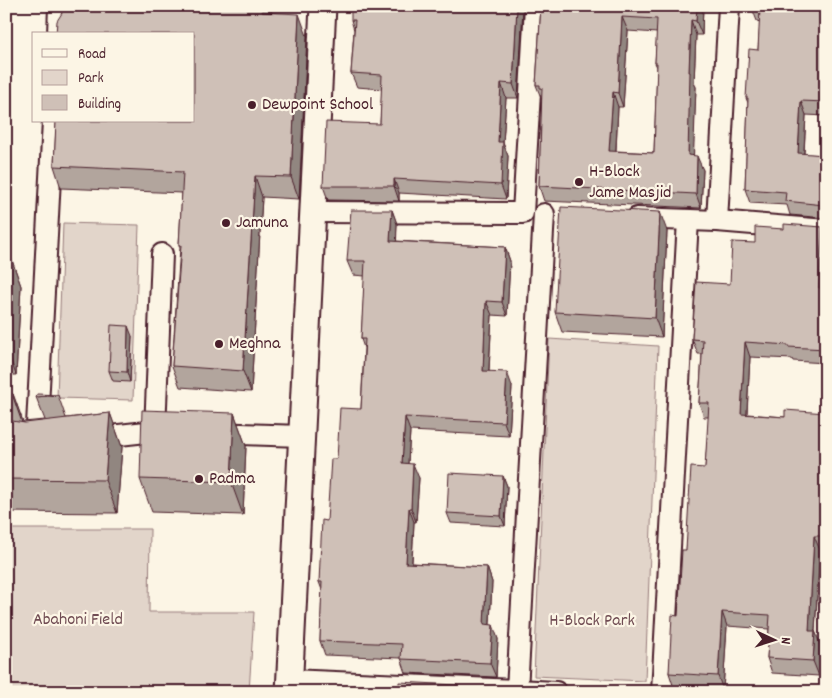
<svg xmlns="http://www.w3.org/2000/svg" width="832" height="698" font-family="Dekko,sans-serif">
  <rect width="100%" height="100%" fill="#fcf5e5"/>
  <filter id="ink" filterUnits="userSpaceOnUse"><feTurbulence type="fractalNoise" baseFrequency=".02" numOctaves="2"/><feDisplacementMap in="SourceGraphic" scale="10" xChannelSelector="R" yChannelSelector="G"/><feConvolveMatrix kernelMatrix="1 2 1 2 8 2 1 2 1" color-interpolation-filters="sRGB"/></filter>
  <g filter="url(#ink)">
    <g fill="#e2d5ca" stroke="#967a7a">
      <polygon points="63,223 139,225 133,400 57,398"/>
      <polygon points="549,339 658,346 645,681 534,676"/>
      <polygon points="6,529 150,529 149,612 254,612 249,692 6,692"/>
    </g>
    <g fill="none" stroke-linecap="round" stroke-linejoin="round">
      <defs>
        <g id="minor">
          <polyline points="58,34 59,6"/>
          <polyline points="313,212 523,213 535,6"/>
          <polyline points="637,218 717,221 729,6"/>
          <polyline points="717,221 826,230"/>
          <polyline points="160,431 155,431 162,254"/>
          <polyline points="214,433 302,436"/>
          <polyline points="92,438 155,431"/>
          <polyline points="36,444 53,121"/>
          <polyline points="290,680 517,690 544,214"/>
          <polyline points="517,690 556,692"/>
          <polyline points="662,692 688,220"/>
        </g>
        <polyline id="tertiary" points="289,692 323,6"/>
      </defs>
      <use href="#minor" stroke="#4a1f2b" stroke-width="24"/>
      <use href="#tertiary" stroke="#4a1f2b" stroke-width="29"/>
      <use href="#minor" stroke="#fcf5e5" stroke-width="20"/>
      <use href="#tertiary" stroke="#fcf5e5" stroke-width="25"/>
    </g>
    <g fill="#b2a59d" stroke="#4a1f2b" fill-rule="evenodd">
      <polygon points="62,6 154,6 154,7 272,13 307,36 299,199 262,197 251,392 180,387 172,366 180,248 179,245 182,193 61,188 54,166"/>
      <path d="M541,6H703L702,35H696L694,83L696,87L693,155L703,170L701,208L544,201L539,186L542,100L536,85ZM628,31L657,33L655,63L657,67L654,153L616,151L618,107H623Z"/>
      <polygon points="826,6 826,116 806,115 804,154 826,155 826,218 790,215 787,205 750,203 745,189 748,103 746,98 758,50 760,22 757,21 752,8"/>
      <polygon points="523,8 518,98 506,98 503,143 508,156 506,199 399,193 399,201 328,200 323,186 380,124 382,89 357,87 351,73 354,30 351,20"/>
      <polygon points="392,210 397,224 396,241 505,247 510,261 507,316 492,315 489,371 512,386 509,436 410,431 408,463 419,478 416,522 414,522 412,563 487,567 492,582 490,624 498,639 496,677 406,673 401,658 325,655 320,641 322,590 319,582 337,459 361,409 364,348 361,339 365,276 353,275 347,261"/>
      <polygon points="822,227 826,237 825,288 826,288 826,363 793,361 792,359 750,357 747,414 785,417 826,413 826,551 820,550 815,631 821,646 819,676 772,673 767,658 769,629 727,626 723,690 674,688 669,673 678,616 686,550 705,468 709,417 704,417 699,403 702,354 698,354 692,339 730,284 755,243 784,229"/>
      <polygon points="667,231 662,337 562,332 555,312"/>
      <polygon points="6,252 9,252 21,286 16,375 6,375"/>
      <polygon points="132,336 130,382 113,381 109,371"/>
      <polygon points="6,393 13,394 23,422 45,420 36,397 58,395 66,418 110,413 122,447 117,513 6,512"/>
      <polygon points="234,413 246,446 243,515 152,512 140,479"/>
      <polygon points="503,476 507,486 505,526 451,523 447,513"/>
    </g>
    <g fill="#918680" stroke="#4a1f2b">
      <polygon points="263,6 272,6 270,34 262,12"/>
      <polygon points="517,6 522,6 523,8 518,98 513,84"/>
      <polygon points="697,6 703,6 702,35 696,21"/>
      <polygon points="299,14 307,36 299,199 291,177"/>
      <polygon points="622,17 628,31 623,107 618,93"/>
      <polygon points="691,20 696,35 694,83 696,87 693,170 688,155 689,72"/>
      <polygon points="501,83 506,98 503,143 508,156 506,199 501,185 498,142"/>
      <polygon points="613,92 618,107 615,166 609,151"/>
      <polygon points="801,101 806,115 803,167 798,153"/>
      <polygon points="697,156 703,170 701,208 696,194"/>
      <polygon points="255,176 262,197 251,392 243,371"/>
      <polygon points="394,179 399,193 399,201 394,186"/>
      <polygon points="392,210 397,224 396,255 390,241"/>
      <polygon points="660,212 667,231 662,337 655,318"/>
      <polygon points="822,227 826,237 826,273 824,302 819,288"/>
      <polygon points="505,247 510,261 507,316 502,302"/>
      <polygon points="9,252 21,286 16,375 6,347 6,307"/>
      <polygon points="486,301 492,315 488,385 483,371"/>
      <polygon points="128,326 132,336 130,382 127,372"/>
      <polygon points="745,342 750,357 746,428 741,414"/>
      <polygon points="507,372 512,386 509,436 504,422"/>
      <polygon points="13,394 25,427 25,431 13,397"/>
      <polygon points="110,413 122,447 117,513 105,480"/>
      <polygon points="234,413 246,446 243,515 231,482"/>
      <polygon points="405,417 410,431 407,477 402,463"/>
      <polygon points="413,464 419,478 416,522 411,508"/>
      <polygon points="824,470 826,475 826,551 821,536"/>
      <polygon points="503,476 507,486 505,526 501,516"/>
      <polygon points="409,508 414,522 411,577 406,563"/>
      <polygon points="814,536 820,550 814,645 809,631"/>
      <polygon points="487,567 492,582 489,639 484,624"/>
      <polygon points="722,612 727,626 723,690 718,676"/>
      <polygon points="493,625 498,639 496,677 490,663"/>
      <polygon points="815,631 821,646 819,676 813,661"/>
    </g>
    <g fill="#cfc0b7" stroke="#4a1f2b" fill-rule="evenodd">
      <polygon points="62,6 145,6 191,9 191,6 263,6 262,12 299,14 291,177 255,176 243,371 172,366 181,245 179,245 183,172 54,166 56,121 194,121 194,34 56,34 57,21 62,13"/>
      <polygon points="351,6 517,6 513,84 501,83 498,142 503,142 501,185 394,179 394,186 323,186 326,122 380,124 382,75 351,73 355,20 351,20"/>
      <path d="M541,6H697L696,21L691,20L689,72H690L688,155L697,156L696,194L539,186L542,88H540V85H536ZM622,17L657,19L655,63H657L654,153L609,151L613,92L618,93Z"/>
      <polygon points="752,6 826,6 826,102 801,101 798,153 826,155 826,203 824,203 824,205 785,201 786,192 745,189 748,98 746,98 749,49 758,50 760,8 752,8"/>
      <polygon points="561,207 660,212 655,318 555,312"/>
      <polygon points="351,210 392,210 390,241 505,247 502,302 486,301 483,371 507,372 504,422 405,417 402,463 413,464 411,508 409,508 406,563 487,567 484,624 493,625 490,663 401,659 402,644 320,641 322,582 319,582 322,520 327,521 331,459 337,459 340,408 361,409 365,339 361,339 365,261 347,261"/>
      <polygon points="784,224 822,227 819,288 826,288 826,349 788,347 788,345 745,342 741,414 785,417 785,410 826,413 826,470 824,470 821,536 814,536 809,631 815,631 813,661 767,658 770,615 722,612 718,676 669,673 672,615 678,616 682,550 686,550 691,467 705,468 709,403 699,403 703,340 692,339 696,282 730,284 732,242 755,243 755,227 784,229"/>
      <polygon points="6,252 9,252 6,307"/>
      <polygon points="111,325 128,326 127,372 109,371"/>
      <polygon points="6,393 13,394 13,397 6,396"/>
      <polygon points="37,394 58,395 36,397"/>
      <polygon points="142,410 234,413 231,482 140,479"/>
      <polygon points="110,413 105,480 6,479 6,420 25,423"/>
      <polygon points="449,473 503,476 501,516 447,513"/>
      <polygon points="399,682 457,685 457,692 399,692"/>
    </g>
  </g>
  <g fill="#4a1f2b" stroke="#fcf5e5" stroke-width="2">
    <circle cx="252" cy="105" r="5"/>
    <circle cx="579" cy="182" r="5"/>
    <circle cx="226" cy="223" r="5"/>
    <circle cx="219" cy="344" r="5"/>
    <circle cx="199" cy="479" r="5"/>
  </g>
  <g text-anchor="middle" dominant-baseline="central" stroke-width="4.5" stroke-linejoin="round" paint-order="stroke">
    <g font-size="18" fill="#4a1f2b" stroke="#fcf5e5" text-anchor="start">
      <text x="262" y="105">Dewpoint School</text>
      <text x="589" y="172">H-Block<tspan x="589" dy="21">Jame Masjid</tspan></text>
      <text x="236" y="223">Jamuna</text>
      <text x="229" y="344">Meghna</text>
      <text x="209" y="479">Padma</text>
    </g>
    <g font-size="18" fill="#704c53" stroke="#fcf5e5">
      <text x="78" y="620">Abahoni Field</text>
      <text x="592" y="621">H-Block Park</text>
    </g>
  </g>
  <rect width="832" height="698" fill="none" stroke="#fcf5e5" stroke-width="25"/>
  <rect x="12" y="12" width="807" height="673" fill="none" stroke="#4a1f2b" stroke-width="2" filter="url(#ink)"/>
  <rect x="32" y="32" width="162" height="90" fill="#fcf5e5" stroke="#b59f9b"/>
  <rect x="42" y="49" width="25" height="8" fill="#fcf5e5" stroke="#b59f9b"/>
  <text x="78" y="58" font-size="15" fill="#4a1f2b">Road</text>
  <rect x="42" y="70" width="25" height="15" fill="#e2d5ca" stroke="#b59f9b"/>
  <text x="78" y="82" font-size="15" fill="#4a1f2b">Park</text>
  <rect x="42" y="95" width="25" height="15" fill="#cfc0b7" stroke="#b59f9b"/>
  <text x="78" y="108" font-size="15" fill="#4a1f2b">Building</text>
  <g transform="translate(774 640) rotate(94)" stroke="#fcf5e5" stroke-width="4" paint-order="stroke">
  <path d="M0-4L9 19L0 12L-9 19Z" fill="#4a1f2b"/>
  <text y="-8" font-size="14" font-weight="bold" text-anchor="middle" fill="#4a1f2b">N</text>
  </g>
</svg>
